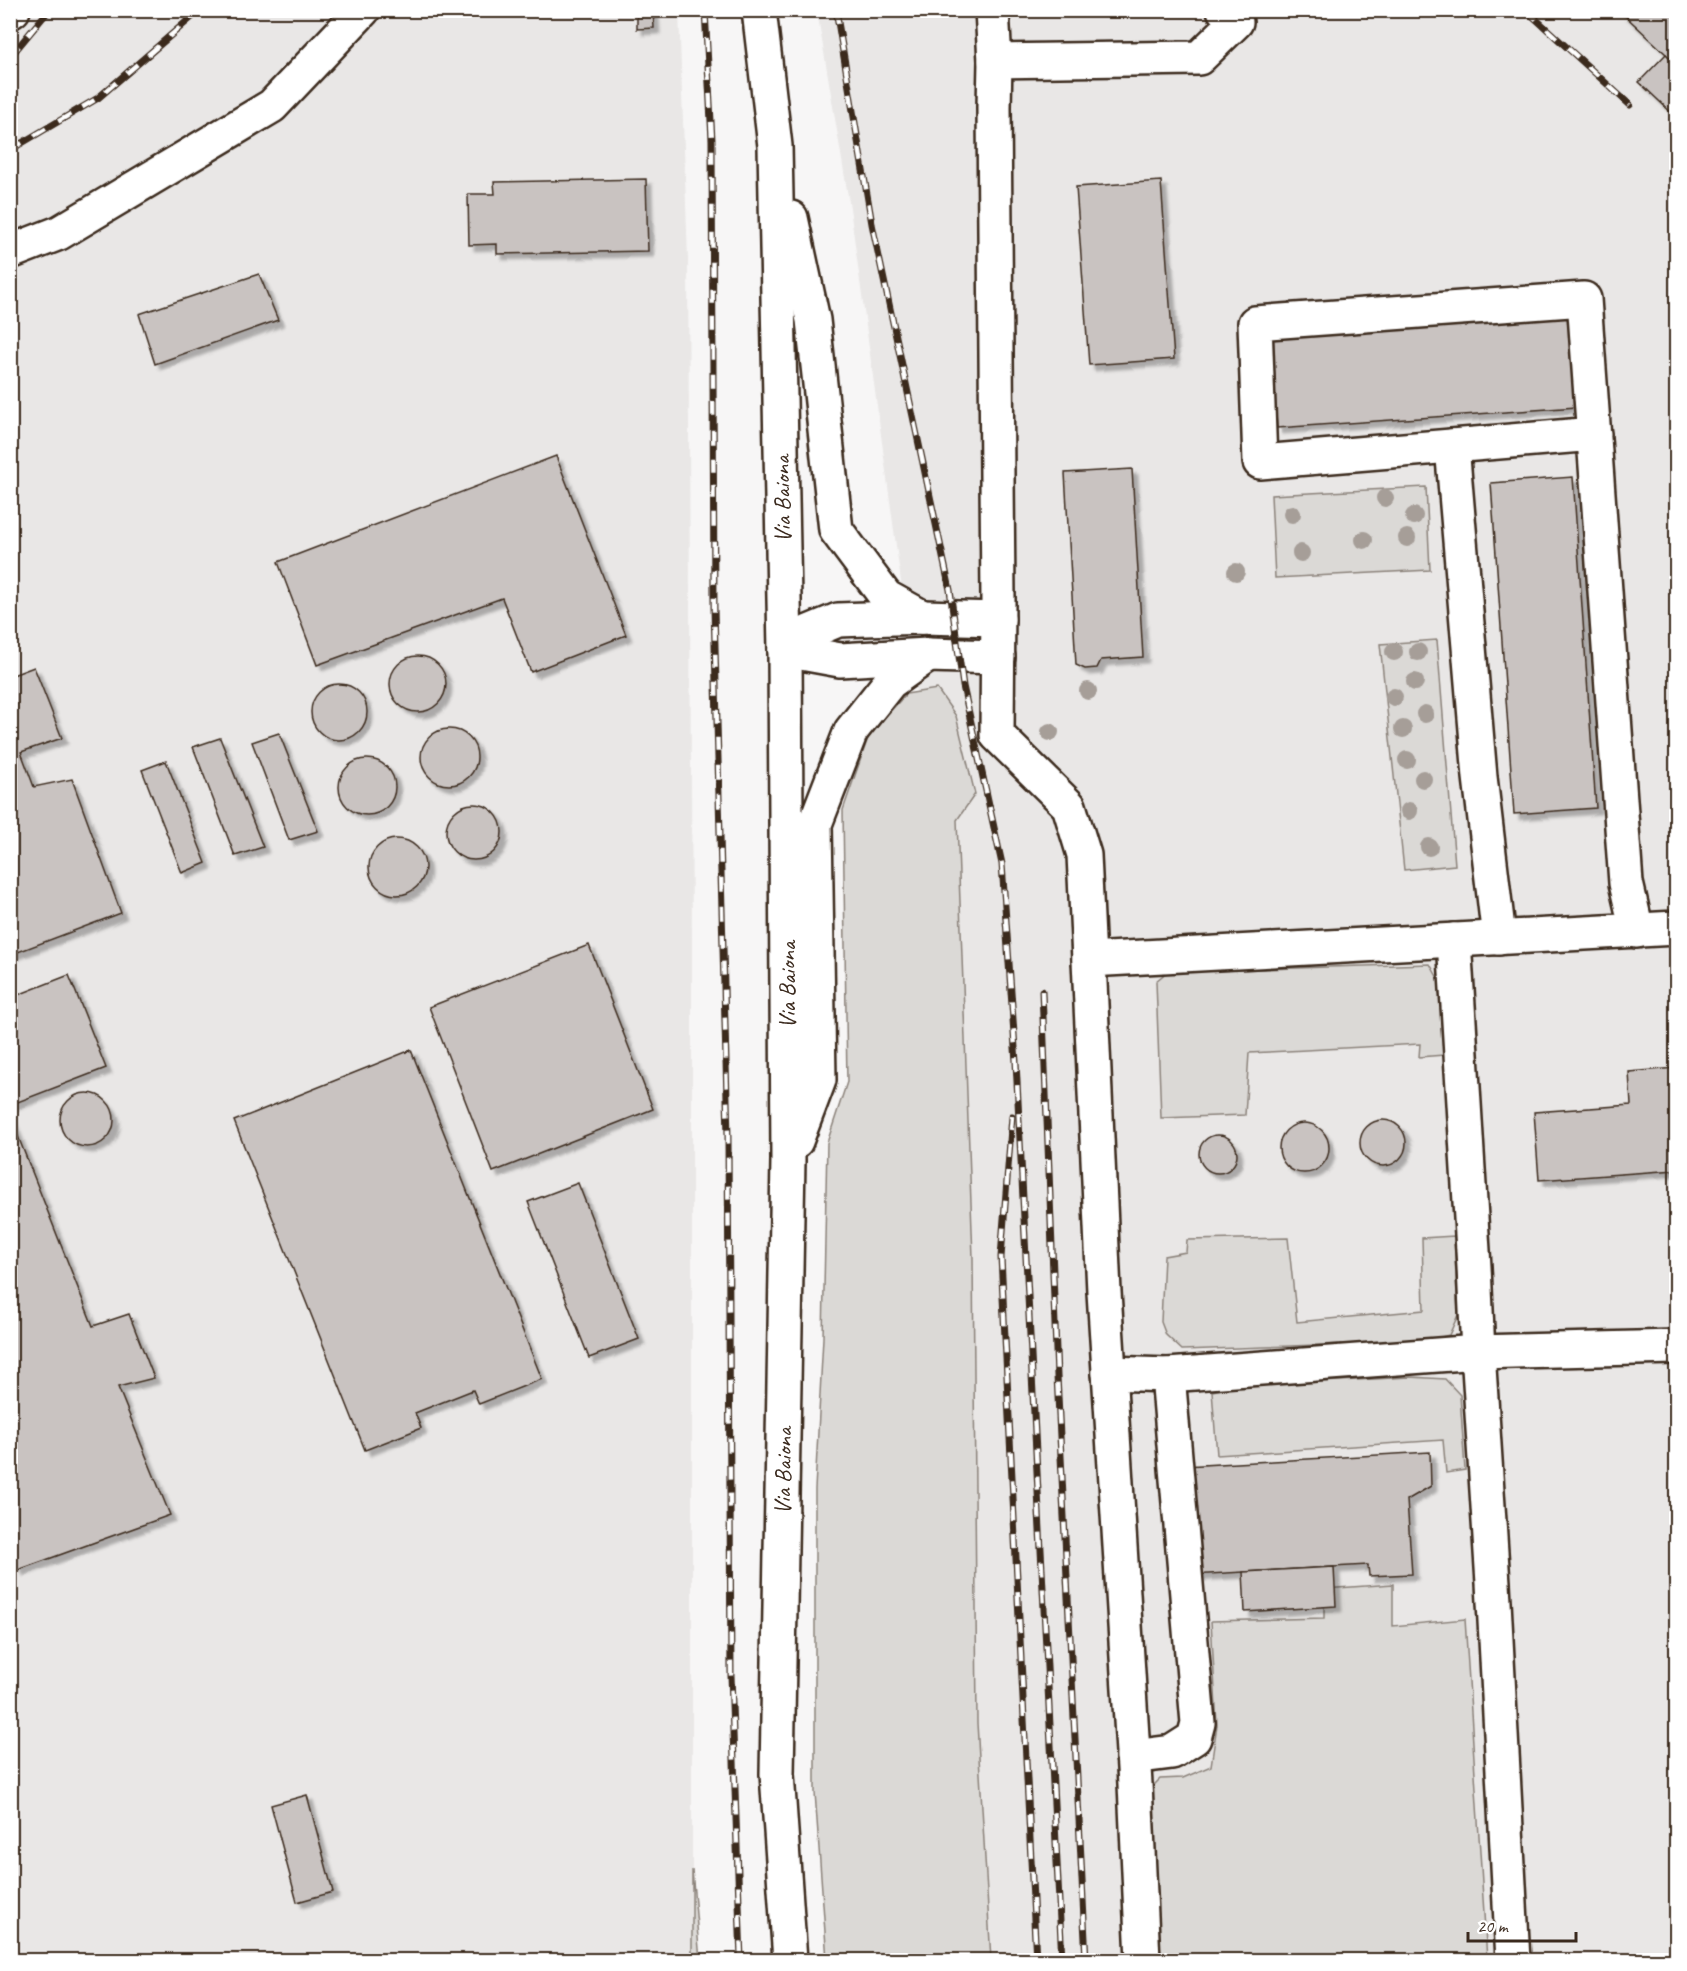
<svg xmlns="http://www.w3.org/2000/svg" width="1687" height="1971" font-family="Caveat,sans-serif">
  <defs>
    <filter id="shadow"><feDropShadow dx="5.5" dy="5.5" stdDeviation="1.5" flood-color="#0004"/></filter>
  </defs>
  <rect width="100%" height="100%" fill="#f7f6f6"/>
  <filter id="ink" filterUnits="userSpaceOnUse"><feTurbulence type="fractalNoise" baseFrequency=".0167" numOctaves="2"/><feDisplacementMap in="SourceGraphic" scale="12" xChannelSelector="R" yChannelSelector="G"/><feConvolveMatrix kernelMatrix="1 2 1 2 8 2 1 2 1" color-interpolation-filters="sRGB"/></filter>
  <g filter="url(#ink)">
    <g fill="#e9e7e6">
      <polygon points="11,11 679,11 688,259 692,940 692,1960 11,1960"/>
      <polygon points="817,11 1676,11 1676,1960 991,1960 977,1723 973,1258 969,1170 917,699 850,208"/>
    </g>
    <g fill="#dbd9d6" stroke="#8b827a" stroke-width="1.5">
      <polygon points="1426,487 1430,570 1275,578 1271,495"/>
      <polygon points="1437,640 1455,865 1404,870 1380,644"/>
      <polygon points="937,689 956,716 975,794 957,820 973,1258 977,1723 991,1960 827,1960 815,1792 815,1489 823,1338 827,1143 847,1082 843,810 869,735 906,694"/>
      <polygon points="1430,964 1440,982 1444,1055 1419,1057 1420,1044 1249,1053 1245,1115 1161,1118 1156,981 1167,972"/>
      <polygon points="1454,1236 1458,1315 1449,1335 1425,1341 1182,1350 1166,1335 1161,1322 1164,1256 1186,1252 1187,1240 1288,1238 1297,1322 1424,1310 1422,1238"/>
      <polygon points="1410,1377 1445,1379 1460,1395 1465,1470 1446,1473 1443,1440 1217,1455 1212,1391 1233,1387"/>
      <polygon points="1393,1584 1393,1626 1465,1619 1487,1960 1159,1960 1141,1798 1160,1779 1183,1778 1211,1766 1217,1725 1211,1621 1324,1618 1324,1589"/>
      <polygon points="692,1870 700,1960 692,1960"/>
    </g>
    <g fill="#c9c3c1" stroke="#3b2a1e" stroke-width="1.5" filter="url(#shadow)">
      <polygon points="637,10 653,10 654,28 637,29"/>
      <polygon points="1619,10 1676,10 1676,64 1666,54"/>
      <polygon points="1666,54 1676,64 1676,117 1639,82"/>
      <polygon points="646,179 648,251 497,254 497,244 469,245 468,194 495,194 494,182"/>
      <polygon points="1161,181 1174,359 1089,365 1076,187"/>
      <polygon points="259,274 278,320 155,364 139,314"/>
      <polygon points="1571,317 1577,407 1277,428 1270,338"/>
      <polygon points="556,456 626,635 531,672 502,598 317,665 278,562"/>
      <polygon points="1132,469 1143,657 1101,660 1097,668 1085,669 1076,665 1065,473"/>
      <polygon points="1573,477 1596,808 1514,814 1491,483"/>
      <circle cx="418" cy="684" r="28"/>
      <polygon points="34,667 62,738 21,752 34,787 72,779 121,913 10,955 10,676"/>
      <circle cx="339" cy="712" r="28"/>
      <circle cx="449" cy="757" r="28"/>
      <polygon points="279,733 318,831 289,840 252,742"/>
      <polygon points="220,738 263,847 235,856 193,747"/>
      <circle cx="367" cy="787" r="28"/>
      <polygon points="166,761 206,863 182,873 142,770"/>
      <circle cx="474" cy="832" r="28"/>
      <circle cx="397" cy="867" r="28"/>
      <polygon points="589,945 653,1109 493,1172 429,1007"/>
      <polygon points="69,975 106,1068 10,1105 10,998"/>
      <polygon points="411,1050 542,1379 479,1404 473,1390 415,1413 421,1428 365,1450 234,1121"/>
      <polygon points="1676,1068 1676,1170 1539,1180 1534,1112 1631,1105 1629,1072"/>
      <circle cx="87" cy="1120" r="27"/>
      <polygon points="10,1116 93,1326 129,1314 154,1378 118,1387 170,1515 18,1570 10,1552"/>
      <circle cx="1383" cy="1143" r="23"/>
      <circle cx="1304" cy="1148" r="25"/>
      <circle cx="1218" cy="1154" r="19"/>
      <polygon points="578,1183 639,1339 589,1358 528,1202"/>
      <polygon points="1430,1452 1431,1486 1407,1500 1412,1574 1369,1576 1368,1565 1191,1575 1185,1466"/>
      <polygon points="1334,1567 1336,1606 1245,1612 1243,1572"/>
      <polygon points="307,1795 333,1892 297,1902 271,1805"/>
    </g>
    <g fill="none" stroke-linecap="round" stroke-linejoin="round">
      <defs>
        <g id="minor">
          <polyline points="759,10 775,146 785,650 788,1160 777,1774 790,1960"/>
          <polyline points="992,10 995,61 994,107 998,600 997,735 1069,806 1084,855 1089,960"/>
          <polyline points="10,12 13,10"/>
          <polyline points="995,61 1199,58 1236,22 1224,10"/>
          <polyline points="791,218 813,320 836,530 886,597 922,617"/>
          <polyline points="10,252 59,233 272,106 363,10"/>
          <polyline points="1594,434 1260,462 1255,323 1584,299 1626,883 1637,931"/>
          <polyline points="1452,446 1480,777 1499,938"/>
          <polyline points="785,650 809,632 838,620 922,617 998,619"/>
          <polyline points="785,650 840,660 928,655 998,657"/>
          <polyline points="1454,940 1474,1267 1478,1352 1676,1347"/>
          <polyline points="796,1141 819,1080 815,824 851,731 890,682 928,655"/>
          <polyline points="1109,1373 1168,1375 1478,1352 1493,1583 1513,1960"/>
          <polyline points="1133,1757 1172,1752 1194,1738 1198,1723 1168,1375"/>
          <polyline points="1143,1960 1135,1784 1104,1292 1089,960 1676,928"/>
        </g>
      </defs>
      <use href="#minor" stroke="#3b2a1e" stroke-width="38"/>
      <use href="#minor" stroke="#fff" stroke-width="33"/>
      <defs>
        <g id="rail">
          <polyline points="705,10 712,140 714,608 728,1137 731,1675 741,1960"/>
          <polyline points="836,10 872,224 950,590 963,686 1002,864 1016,1062 1062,1960"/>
          <polyline points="1526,10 1630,105"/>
          <polyline points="10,57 49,10"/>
          <polyline points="10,150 98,98 200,10"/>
          <polyline points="1042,991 1057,1376 1086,1960"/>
          <polyline points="1012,1116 1001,1257 1036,1960"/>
        </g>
      </defs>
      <use href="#rail" stroke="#3b2a1e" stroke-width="7"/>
      <use href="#rail" stroke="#fff" stroke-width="4.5" stroke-dasharray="14" stroke-linecap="butt"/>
    </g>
    <g fill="#a69e98">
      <circle cx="1385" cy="498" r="9"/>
      <circle cx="1292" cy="514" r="9"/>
      <circle cx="1414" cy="516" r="9"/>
      <circle cx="1407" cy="538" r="9"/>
      <circle cx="1364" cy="540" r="9"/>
      <circle cx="1301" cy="553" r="9"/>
      <circle cx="1236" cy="572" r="9"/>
      <circle cx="1394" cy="652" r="9"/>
      <circle cx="1418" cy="652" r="9"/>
      <circle cx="1415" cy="682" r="9"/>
      <circle cx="1088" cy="691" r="9"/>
      <circle cx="1394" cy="697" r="9"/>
      <circle cx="1425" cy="714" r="9"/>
      <circle cx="1403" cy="729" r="9"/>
      <circle cx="1050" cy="732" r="9"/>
      <circle cx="1407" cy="760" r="9"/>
      <circle cx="1423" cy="779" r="9"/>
      <circle cx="1409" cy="811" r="9"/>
      <circle cx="1429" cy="847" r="9"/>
    </g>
  </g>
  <g text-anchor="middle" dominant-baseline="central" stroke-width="4.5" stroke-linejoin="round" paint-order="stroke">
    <g font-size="24" fill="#3b2a1e" stroke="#fff">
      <text transform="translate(782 499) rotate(-91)">Via Baiona</text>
      <text transform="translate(787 985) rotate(-90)">Via Baiona</text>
      <text transform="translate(783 1471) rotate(-89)">Via Baiona</text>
    </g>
  </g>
  <rect width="1687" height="1971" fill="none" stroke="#fff" stroke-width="36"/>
  <rect x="18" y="18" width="1651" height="1935" fill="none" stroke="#3b2a1e" stroke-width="2" filter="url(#ink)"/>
  <path d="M1468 1932v9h108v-9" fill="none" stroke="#3b2a1e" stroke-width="3"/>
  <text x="1477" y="1932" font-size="18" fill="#3b2a1e" stroke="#ffffff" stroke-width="4.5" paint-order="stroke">20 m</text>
</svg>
